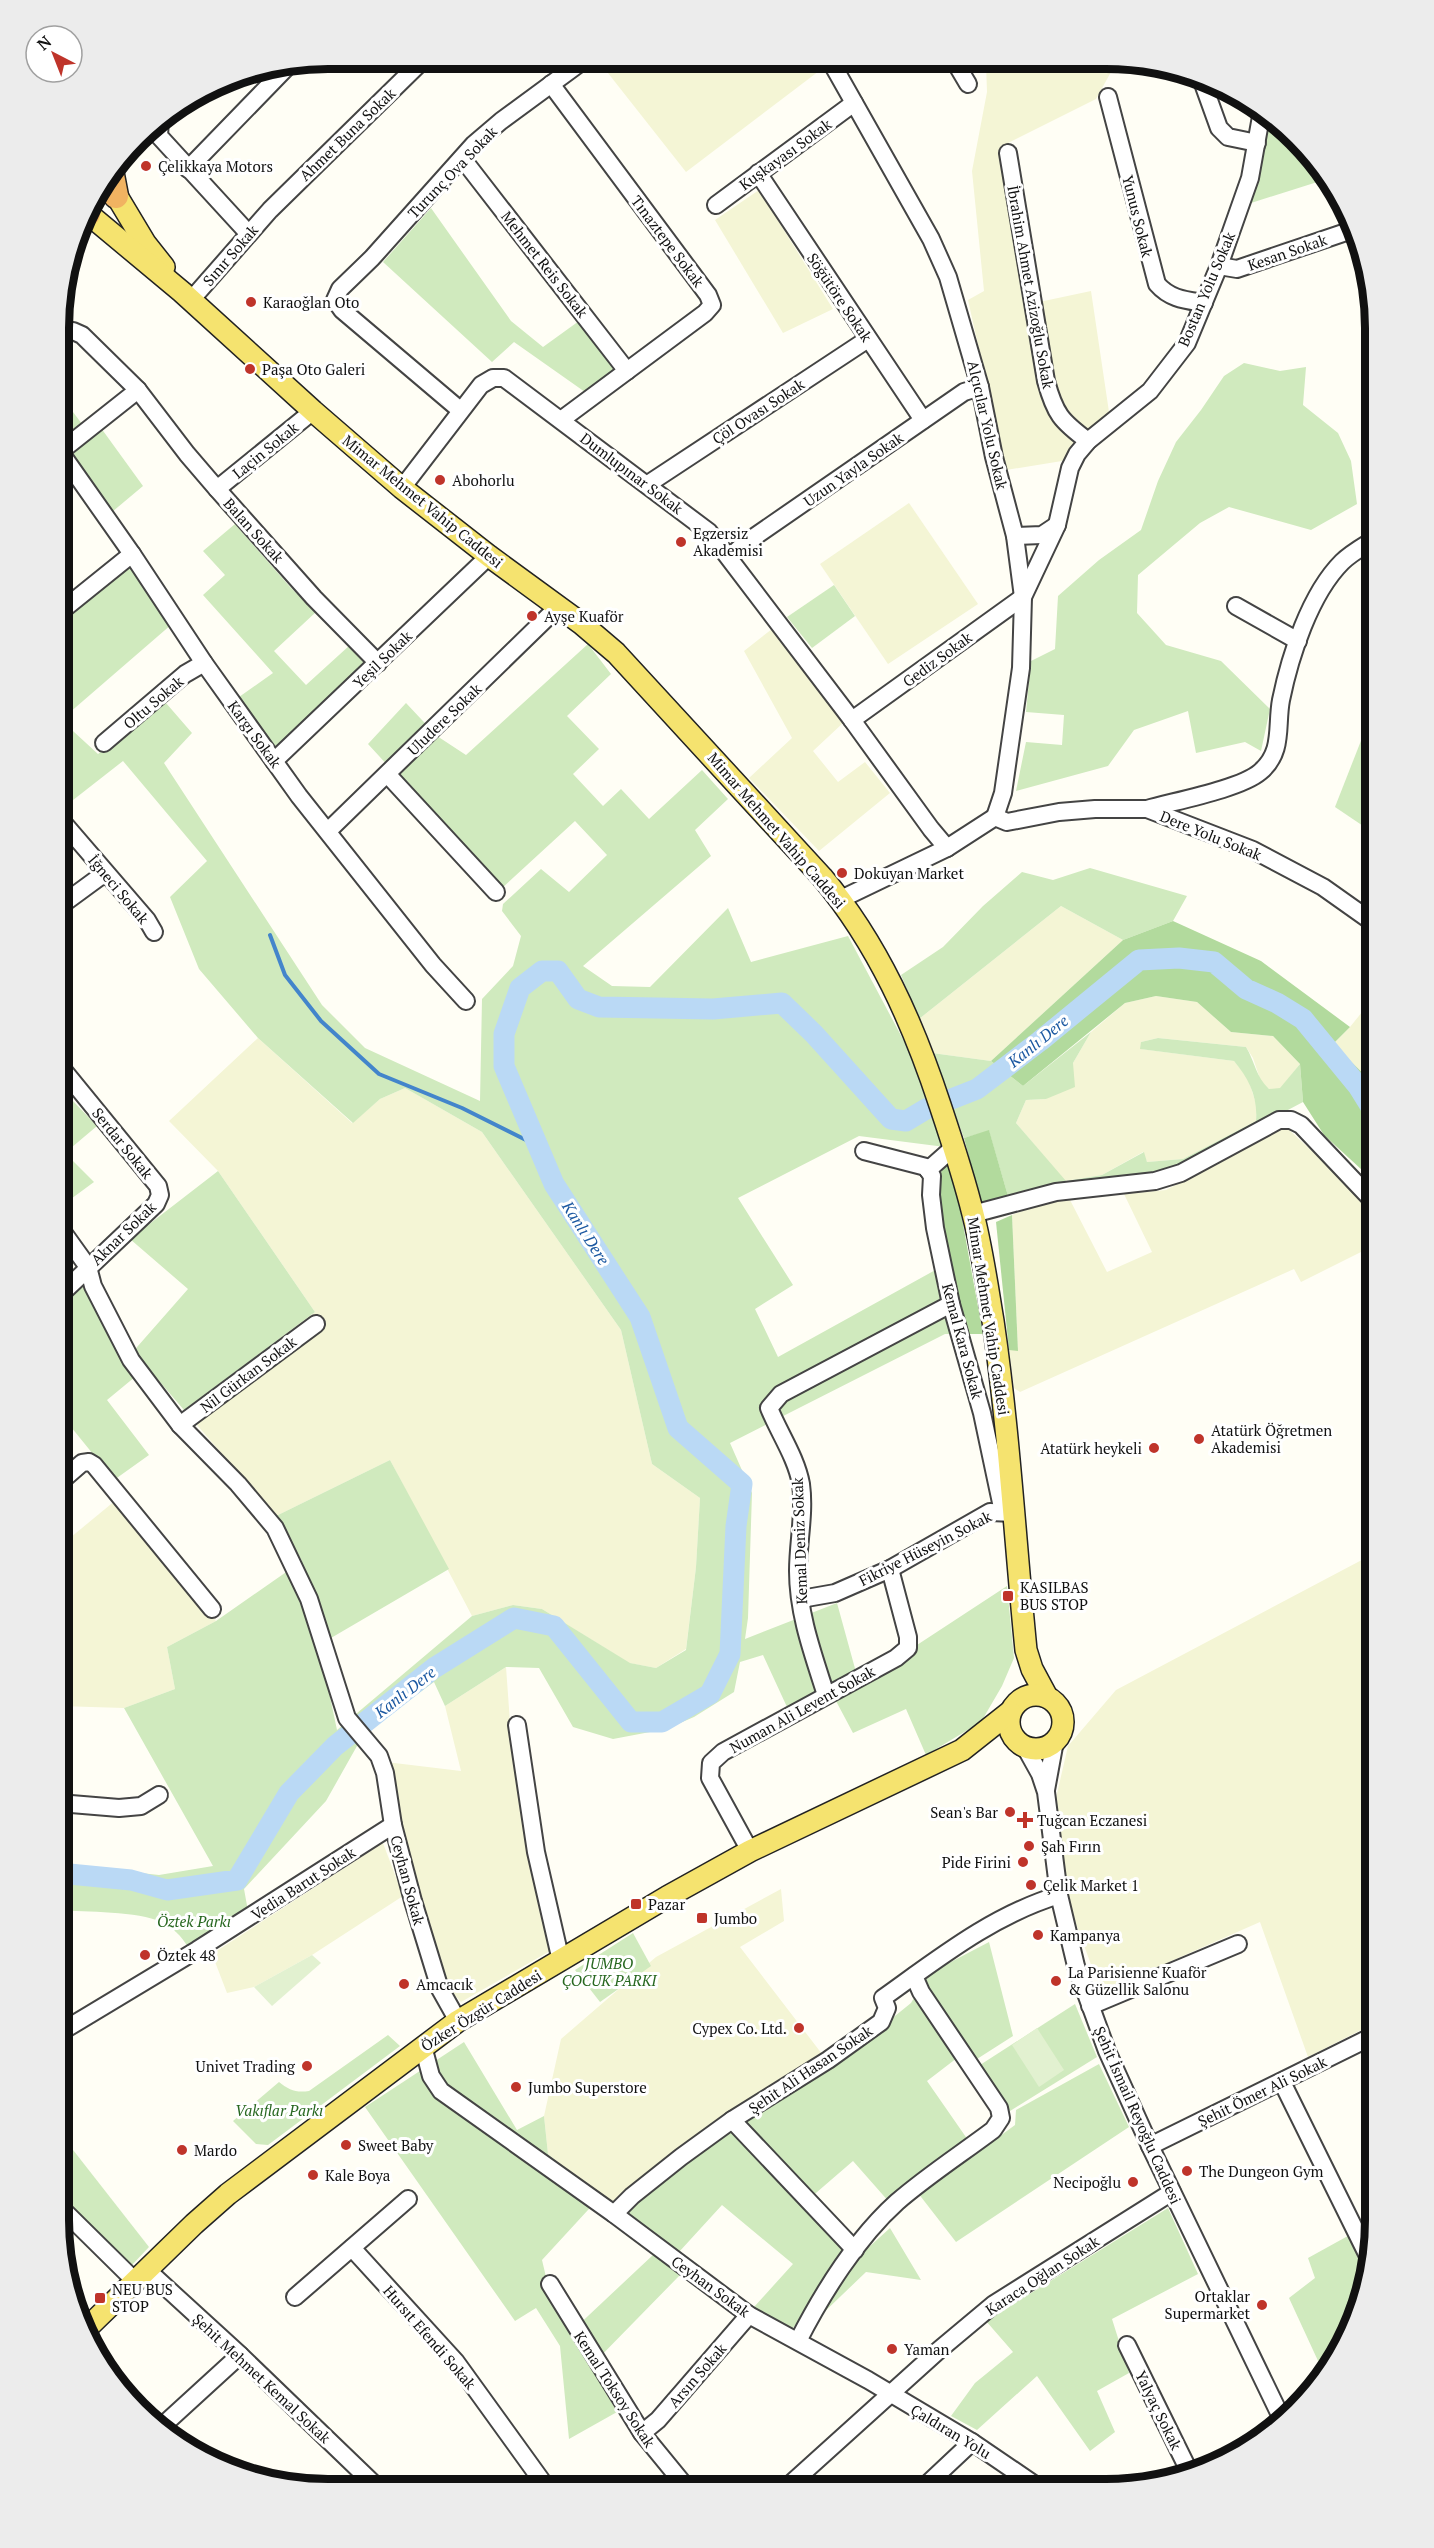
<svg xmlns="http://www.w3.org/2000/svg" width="1434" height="2548" font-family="'PT Serif',serif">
  <rect width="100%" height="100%" fill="#fffef5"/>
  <g fill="#f4f5d5">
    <polygon points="613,60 819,62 823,68 686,172 604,68"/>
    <polygon points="986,63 1116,63 1096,99 1002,146 1025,305 1091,291 1109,412 1062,461 1006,470 968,300 984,291 972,171 987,92"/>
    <polygon points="759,190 833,309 783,333 715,220"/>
    <polygon points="909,503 978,604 888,664 820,564"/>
    <polygon points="772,629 797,659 843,723 813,751 838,782 865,762 890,793 819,851 749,778 792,738 744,651"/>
    <polygon points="1061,906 1123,940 991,1061 932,1053 919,1019"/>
    <polygon points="1156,996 1197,1002 1231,1032 1273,1036 1300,1064 1280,1089 1269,1089 1261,1082 1253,1058 1246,1047 1158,1038 1141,1042 1141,1049 1234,1061 1248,1078 1257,1107 1256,1121 1183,1159 1147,1162 1143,1152 1102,1175 1065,1181 1016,1123 1026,1100 1046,1099 1073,1063 1091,1032 1125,1003"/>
    <polygon points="1375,996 1375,1085 1333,1044 1350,1027"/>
    <polygon points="258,1038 352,1123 380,1099 405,1088 482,1132 621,1330 652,1464 700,1498 696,1567 686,1649 656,1668 629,1663 542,1609 513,1605 472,1616 390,1460 276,1516 184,1410 315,1312 218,1171 169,1121"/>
    <polygon points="1286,1127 1375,1210 1375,1245 1301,1282 1294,1269 1020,1392 1014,1388 1009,1350 1018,1350 1012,1215 1042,1203 1070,1200 1107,1272 1152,1252 1124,1194 1166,1190"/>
    <polygon points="116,1500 216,1621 167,1647 175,1689 124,1708 59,1706 59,1547"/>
    <polygon points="1375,1553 1375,2023 1308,2057 1260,1922 1101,1992 1066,1896 1056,1798 1068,1746 1116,1690"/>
    <polygon points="506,1667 512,1750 550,1951 461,2002 449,1989 421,1898 386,1762 461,1771 445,1706"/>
    <polygon points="383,1843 403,1896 312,1955 254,1987 227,1993 212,1954"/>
    <polygon points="781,1889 784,1921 740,1947 832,2067 613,2208 548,2154 544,2116 561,2039 656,1957"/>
  </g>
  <g fill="#d0eabe">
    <polygon points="1270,117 1283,125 1330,178 1251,203"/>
    <polygon points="431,208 511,321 543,347 579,321 616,371 585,392 514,342 492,362 383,262"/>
    <polygon points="1244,363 1280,371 1306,367 1303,405 1338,433 1351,461 1357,504 1311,530 1229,507 1200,523 1138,575 1137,613 1166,645 1221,661 1270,709 1261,751 1245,742 1196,753 1188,711 1134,730 1108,766 1016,791 1026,742 1062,745 1064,715 1026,712 1031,661 1055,649 1058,596 1099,560 1141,530 1158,481 1176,442 1201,410 1224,376"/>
    <polygon points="61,396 91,436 101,428 143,486 112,512 61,447"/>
    <polygon points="235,524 291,588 316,612 274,651 306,685 350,645 369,663 275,749 239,697 273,673 203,595 225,575 203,551"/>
    <path d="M130,565L172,624L61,720L98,754L166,703L192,733L164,763L322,1005L365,1048L480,1101L482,999L513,966L521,936L502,911L503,904L541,869L569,892L607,855L575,821L501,889L368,744L406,703L437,736L466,755L588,644L611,674L567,716L599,749L573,774L603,806L621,789L649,819L702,770L728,799L695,830L711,856L583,966L612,986L650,987L728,908L751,962L848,936L914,1060L945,1147L859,1136L738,1198L793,1285L755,1309L778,1357L948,1263L966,1334H945L730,1443L752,1493L748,1618L745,1639L837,1603L859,1683L1007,1586L1014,1658L1002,1686L981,1722L926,1755L906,1709L853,1733L828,1686L787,1707L763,1655L740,1662L734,1692L694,1717L666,1729L613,1739L573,1727L539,1668L506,1667L445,1706L434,1682L371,1728L357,1746L326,1801L244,1889L248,1911L188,1947C181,1936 174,1928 161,1922C139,1911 85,1912 59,1910V1864L159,1875L213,1866L124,1708L175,1689L167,1647L216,1621L302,1561L276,1516L390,1460L449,1569L319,1645L337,1730L472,1616L513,1605L542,1609L630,1663L656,1668L686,1650L696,1567L700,1498L652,1464L621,1330L482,1132L405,1088L380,1099L353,1123L258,1038L199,969L170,897L207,861L123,761L68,804L60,797V622Z"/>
    <polygon points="834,585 855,616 812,648 787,617"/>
    <polygon points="1375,705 1375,834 1335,807"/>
    <polygon points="1090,868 1187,896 1173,921 1123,940 1061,906 919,1019 901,975 943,947 983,906 1022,872 1053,880"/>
    <path d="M1091,1032L1073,1063L1075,1087L1046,1099L1026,1100L1016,1123L1066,1181L1102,1175L1144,1152L1147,1162L1183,1159L1256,1121C1258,1097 1249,1079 1234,1061L1140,1049L1141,1042L1158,1038L1246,1047C1255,1062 1256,1077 1269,1089L1280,1088L1300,1064L1303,1102L1181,1167L1158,1174L1008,1196L989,1131L964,1138L932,1053L991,1061L1023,1086Z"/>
    <polygon points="72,1100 97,1126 65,1153 94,1182 60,1207 60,1111"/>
    <polygon points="218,1171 315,1312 184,1410 147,1367 107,1400 149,1455 114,1480 67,1422 59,1427 60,1307 83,1286 123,1363 188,1289 130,1239"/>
    <polygon points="633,1933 651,1966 600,2002 575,1970"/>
    <polygon points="989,1942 1013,2036 977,2059 970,2048 927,2081 977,2153 1015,2125 1016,2110 1099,2064 1129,2127 956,2242 911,2184 890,2203 853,2161 802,2205 857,2258 890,2228 921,2280 866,2272 818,2318 805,2314 791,2330 754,2307 793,2264 722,2205 679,2252 613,2208 832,2067 911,2003 928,1974"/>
    <polygon points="1075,2004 1097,2057 1010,2111 980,2065"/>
    <path d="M388,2035L400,2046L268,2145L256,2144L233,2121L279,2082C289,2090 296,2093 309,2091Z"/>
    <polygon points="464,2042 517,2130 544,2116 548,2154 599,2198 542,2260 551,2298 572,2331 654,2254 680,2275 591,2366 617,2412 569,2439 560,2346 536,2308 515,2321 365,2107"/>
    <polygon points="59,2132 149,2247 131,2266 59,2198"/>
    <polygon points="1168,2208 1198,2274 1112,2319 1129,2373 1097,2391 1115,2432 1090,2451 1037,2376 977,2430 951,2416 975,2383 1013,2352 986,2321"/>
    <polygon points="1375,2221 1375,2238 1355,2323 1325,2376 1289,2298 1315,2278 1308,2258"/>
  </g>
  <g fill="#b2da9d">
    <polygon points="1173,921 1261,961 1350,1027 1333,1044 1375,1085 1375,1182 1324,1135 1303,1102 1300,1064 1273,1036 1231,1032 1197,1002 1156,996 1125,1003 1023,1086 991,1061 1123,940"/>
    <polygon points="989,1130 1008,1196 981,1202 964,1138"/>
    <polygon points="944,1161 952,1164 983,1334 966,1334 948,1263 936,1193"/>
    <polygon points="1012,1215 1018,1351 1009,1350 996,1222"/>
  </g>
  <g fill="#e2f1d0">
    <polygon points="312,1955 321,1963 272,2006 254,1987"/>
    <polygon points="1037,2028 1064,2070 1039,2087 1012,2045"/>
  </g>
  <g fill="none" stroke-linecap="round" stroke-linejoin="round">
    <polyline stroke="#4385cb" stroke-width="4" points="270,935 285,975 321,1021 379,1074 462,1108 538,1146"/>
    <polyline stroke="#bad9f5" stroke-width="21" points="59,1873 131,1880 167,1890 237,1880 289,1793 335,1746 434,1668 514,1618 554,1626 631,1722 662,1722 710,1694 730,1654 736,1526 742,1484 678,1428 640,1317 554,1184 504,1066 504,1034 520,988 542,971 558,971 578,999 599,1007 713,1009 782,1003 814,1034 891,1119 906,1121 926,1109 977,1089 1040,1041 1139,960 1179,958 1214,962 1246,989 1277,1003 1303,1019 1358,1086 1371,1107 1375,1139"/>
    <defs>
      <g id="minor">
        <polyline points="831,62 931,239 948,277 980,387 994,457 1015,536 1023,597 1021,668 1003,793 995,817"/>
        <polyline points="955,62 968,84"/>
        <polyline points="1201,78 1219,128 1228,137 1257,143"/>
        <polyline points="551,84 708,295 712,305 705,313 561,420"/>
        <path d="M1108,97L1157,284C1170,299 1185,300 1204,303"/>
        <polyline points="160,119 159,136 248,233"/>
        <path d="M1008,153L1046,381C1055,414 1061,421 1088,441"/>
        <polyline points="462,158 627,371"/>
        <polyline points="188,169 288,66"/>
        <polyline points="758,173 923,420"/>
        <polyline points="716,205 854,103"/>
        <polyline points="1219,266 1237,269 1355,229"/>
        <polyline points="191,300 270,210 424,59"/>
        <polyline points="61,336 73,331 82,335 138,390 187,454 217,489 314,598 378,663"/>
        <polyline points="460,410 342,310 335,300 340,289 372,258 474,144 501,121 584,60"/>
        <polyline points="61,451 138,390"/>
        <polyline points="61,453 132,554 204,663 299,796 433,965 466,1001"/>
        <polyline points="648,484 868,339"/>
        <polyline points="402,488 481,385 493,378 504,378 709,532 852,720 931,829 947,848"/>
        <polyline points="217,489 313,411"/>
        <polyline points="1015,536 1042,535 1057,525"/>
        <polyline points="730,557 744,544 964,392 980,387"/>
        <polyline points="1236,606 1298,641"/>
        <polyline points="60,612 132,554"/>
        <polyline points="852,720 1023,597 1057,525 1070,468 1077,454 1088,441 1150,391 1187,343 1219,266 1250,178 1262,111"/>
        <polyline points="104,743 185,674 204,663"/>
        <polyline points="274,761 489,556"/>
        <polyline points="388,775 496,892"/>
        <path d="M1147,809C1175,801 1240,789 1260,772C1284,752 1276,726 1281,700C1290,656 1310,594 1342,562C1351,553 1364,546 1375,539"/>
        <polyline points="995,817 1007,822 1059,812 1095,809 1147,809 1253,850 1323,887 1371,921"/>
        <polyline points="60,819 147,920 154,932"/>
        <polyline points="328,831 559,606"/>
        <polyline points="841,899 947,848 995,817"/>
        <polyline points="60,906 105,873"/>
        <polyline points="864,1151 926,1167 928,1170"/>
        <polyline points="928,1170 932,1176 931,1195 935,1228 951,1304 982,1413 1003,1512"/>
        <polyline points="928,1170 954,1147"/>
        <polyline points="973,1214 1056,1192 1155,1181 1181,1173 1279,1120 1291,1120 1301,1125 1375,1203"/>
        <polyline points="60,1228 88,1267 93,1286 131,1360 180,1425 238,1484 275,1528 309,1599 347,1718 379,1756 385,1773 393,1825 413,1901 440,1989 458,2021"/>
        <polyline points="60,1295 156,1204 160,1195 158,1186 60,1066"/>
        <polyline points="180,1425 316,1324"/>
        <polyline points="59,1483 82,1463 89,1462 94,1465 212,1609"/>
        <polyline points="801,1599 835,1593 890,1569 990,1512 1014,1513"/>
        <path d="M826,1695C813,1654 798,1614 798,1571C798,1542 805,1513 801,1484C796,1457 779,1433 769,1408L781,1394L951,1304"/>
        <polyline points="517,1725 536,1852 561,1961"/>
        <polyline points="1025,1747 1040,1774 1046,1792 1059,1895 1076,1966 1107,2051 1150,2146 1283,2421"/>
        <polyline points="1046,1790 1055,1741"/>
        <polyline points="59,1803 119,1808 141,1806 159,1795"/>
        <polyline points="750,1851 710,1778 711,1763 723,1752 896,1658 908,1648 908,1637 890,1569"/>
        <polyline points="1090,2006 1238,1944"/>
        <polyline points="59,2033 197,1950 393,1825"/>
        <polyline points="423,2046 431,2076 441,2091 614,2214 749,2315 868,2380 972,2442 1041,2489"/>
        <polyline points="1282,2082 1370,2260"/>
        <polyline points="732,2120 855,2250"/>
        <polyline points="1150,2146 1375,2035"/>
        <polyline points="59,2206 134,2280"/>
        <path d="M614,2214L632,2196L681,2157L732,2120L828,2060L881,2022L887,2008L883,1998C939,1958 993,1915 1059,1895"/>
        <polyline points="352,2248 456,2362 547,2488"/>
        <polyline points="146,2269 240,2355 377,2487"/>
        <polyline points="550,2284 642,2433 687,2488"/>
        <polyline points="295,2297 408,2199"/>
        <path d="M798,2341C822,2294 857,2238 897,2202C927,2176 961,2154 993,2130L1001,2118L999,2108L921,1992L914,1976"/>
        <polyline points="1127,2345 1191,2475"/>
        <polyline points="159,2429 240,2355"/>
        <polyline points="642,2433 658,2420 749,2315"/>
        <polyline points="785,2489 939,2350 994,2304 1172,2192"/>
        <polyline points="922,2489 972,2442"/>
      </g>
      <g id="major">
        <polyline points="109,183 145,243 164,267"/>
        <path d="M86,212L182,292L313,411L402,488L489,556L582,624L616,653L822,877C878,944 913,1023 940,1105C952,1141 964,1177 973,1214C982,1249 987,1285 993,1321C1009,1430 1015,1540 1026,1650L1032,1669L1047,1697"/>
        <circle cx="1036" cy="1722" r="27"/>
        <polyline points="85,2330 194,2224 228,2194 458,2021 667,1897 750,1851 962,1750 1010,1712"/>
      </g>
      <g id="highway">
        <polyline points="112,175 116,196"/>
        <polyline points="85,213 88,214"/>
      </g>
    </defs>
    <use href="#minor" stroke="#444" stroke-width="20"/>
    <use href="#major" stroke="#222" stroke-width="24"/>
    <use href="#highway" stroke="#222" stroke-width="27"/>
    <use href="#minor" stroke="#fff" stroke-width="16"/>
    <use href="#major" stroke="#f5e36f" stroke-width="21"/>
    <use href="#highway" stroke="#f1b361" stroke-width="24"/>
  </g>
  <g fill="#bf342a" stroke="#fff" stroke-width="2">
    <circle cx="146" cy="166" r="6"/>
    <circle cx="251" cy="302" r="6"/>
    <circle cx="250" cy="369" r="6"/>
    <circle cx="440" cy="480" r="6"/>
    <circle cx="681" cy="542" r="6"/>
    <circle cx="532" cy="616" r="6"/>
    <circle cx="842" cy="873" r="6"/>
    <circle cx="1199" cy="1439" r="6"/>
    <circle cx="1154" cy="1448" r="6"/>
    <rect x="1002" y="1590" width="12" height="12" rx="3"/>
    <circle cx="1010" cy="1812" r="6"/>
    <path d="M1022 1811h6v6h6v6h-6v6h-6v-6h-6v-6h6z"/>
    <circle cx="1029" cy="1846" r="6"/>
    <circle cx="1023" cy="1862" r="6"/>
    <circle cx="1031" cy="1885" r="6"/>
    <rect x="630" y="1898" width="12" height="12" rx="3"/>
    <rect x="696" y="1912" width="12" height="12" rx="3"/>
    <circle cx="1038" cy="1935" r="6"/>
    <circle cx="145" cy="1955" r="6"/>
    <circle cx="1056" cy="1981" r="6"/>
    <circle cx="404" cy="1984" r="6"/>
    <circle cx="799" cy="2028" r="6"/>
    <circle cx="307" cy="2066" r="6"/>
    <circle cx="516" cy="2087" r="6"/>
    <circle cx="346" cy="2145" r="6"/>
    <circle cx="182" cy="2150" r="6"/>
    <circle cx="1187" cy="2171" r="6"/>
    <circle cx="313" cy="2175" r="6"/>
    <circle cx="1133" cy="2182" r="6"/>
    <rect x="94" y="2292" width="12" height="12" rx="3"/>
    <circle cx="1262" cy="2305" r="6"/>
    <circle cx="892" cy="2349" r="6"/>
  </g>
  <g text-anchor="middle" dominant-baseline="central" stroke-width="6" stroke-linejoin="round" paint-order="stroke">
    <g font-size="15" fill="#111" stroke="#fff">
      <text transform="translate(347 134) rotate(-44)">Ahmet Buna Sokak</text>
      <text transform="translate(785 154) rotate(-36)">Kuşkayası Sokak</text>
      <text transform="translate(452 172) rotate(-46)">Turunç Ova Sokak</text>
      <text transform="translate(1138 216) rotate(76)">Yunus Sokak</text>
      <text transform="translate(668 241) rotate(53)">Tınaztepe Sokak</text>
      <text transform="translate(1287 252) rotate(-19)">Kesan Sokak</text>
      <text transform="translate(230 255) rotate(-49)">Sınır Sokak</text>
      <text transform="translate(545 264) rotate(52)">Mehmet Reis Sokak</text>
      <text transform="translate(1031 287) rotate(80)">İbrahim Ahmet Azizoğlu Sokak</text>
      <text transform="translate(1206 289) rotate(-67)">Bostan Yolu Sokak</text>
      <text transform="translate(840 297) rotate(56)">Söğütöre Sokak</text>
      <text transform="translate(758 411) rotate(-33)">Çöl Ovası Sokak</text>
      <text transform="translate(988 425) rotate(77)">Alçıcılar Yolu Sokak</text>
      <text transform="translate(265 450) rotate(-39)">Laçin Sokak</text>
      <text transform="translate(853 469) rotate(-35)">Uzun Yayla Sokak</text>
      <text transform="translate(632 473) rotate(37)">Dumlupınar Sokak</text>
      <text transform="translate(423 501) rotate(39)">Mimar Mehmet Vahip Caddesi</text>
      <text transform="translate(254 530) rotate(48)">Balan Sokak</text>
      <text transform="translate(382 659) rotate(-44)">Yeşil Sokak</text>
      <text transform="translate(937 659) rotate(-36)">Gediz Sokak</text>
      <text transform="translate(153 702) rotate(-40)">Oltu Sokak</text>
      <text transform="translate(444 719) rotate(-44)">Uludere Sokak</text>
      <text transform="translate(255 734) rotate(54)">Kargı Sokak</text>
      <text transform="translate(777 830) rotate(49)">Mimar Mehmet Vahip Caddesi</text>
      <text transform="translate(1211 835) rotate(22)">Dere Yolu Sokak</text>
      <text transform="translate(119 889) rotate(50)">İğneci Sokak</text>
      <text transform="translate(123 1143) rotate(51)">Serdar Sokak</text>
      <text transform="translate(123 1233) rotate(-44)">Aknar Sokak</text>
      <text transform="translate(989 1316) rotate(81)">Mimar Mehmet Vahip Caddesi</text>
      <text transform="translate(963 1341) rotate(75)">Kemal Kara Sokak</text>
      <text transform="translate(248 1374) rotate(-37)">Nil Gürkan Sokak</text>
      <text transform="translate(799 1541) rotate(-92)">Kemal Deniz Sokak</text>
      <text transform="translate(925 1548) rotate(-27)">Fikriye Hüseyin Sokak</text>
      <text transform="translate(802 1709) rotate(-29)">Numan Ali Levent Sokak</text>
      <text transform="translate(408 1880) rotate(75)">Ceyhan Sokak</text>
      <text transform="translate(303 1883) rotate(-33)">Vedia Barut Sokak</text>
      <text transform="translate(481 2010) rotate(-32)">Özker Özgür Caddesi</text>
      <text transform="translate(810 2069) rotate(-34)">Şehit Ali Hasan Sokak</text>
      <text transform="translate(1262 2091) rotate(-26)">Şehit Ömer Ali Sokak</text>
      <text transform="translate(1138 2115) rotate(66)">Şehit İsmail Reyoğlu Caddesi</text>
      <text transform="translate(1042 2275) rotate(-33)">Karaca Oğlan Sokak</text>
      <text transform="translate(711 2286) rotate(36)">Ceyhan Sokak</text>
      <text transform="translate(430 2337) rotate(49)">Hursıt Efendi Sokak</text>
      <text transform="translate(697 2375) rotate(-49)">Arsın Sokak</text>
      <text transform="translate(262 2378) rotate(43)">Şehit Mehmet Kemal Sokak</text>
      <text transform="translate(615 2389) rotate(57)">Kemal Toksoy Sokak</text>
      <text transform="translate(1159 2410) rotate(64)">Yalyaç Sokak</text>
      <text transform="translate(951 2431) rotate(31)">Çaldıran Yolu</text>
    </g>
    <g font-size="15" fill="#111" stroke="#fff" text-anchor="start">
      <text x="158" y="166">Çelikkaya Motors</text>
      <text x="263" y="302">Karaoğlan Oto</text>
      <text x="262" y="369">Paşa Oto Galeri</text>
      <text x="452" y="480">Abohorlu</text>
      <text x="693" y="533">Egzersiz<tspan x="693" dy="17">Akademisi</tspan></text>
      <text x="544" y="616">Ayşe Kuaför</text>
      <text x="854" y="873">Dokuyan Market</text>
      <text x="1211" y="1430">Atatürk Öğretmen<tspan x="1211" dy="17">Akademisi</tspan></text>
      <text x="1142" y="1448" text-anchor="end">Atatürk heykeli</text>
      <text x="1020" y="1587">KASILBAS<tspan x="1020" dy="17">BUS STOP</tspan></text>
      <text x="998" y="1812" text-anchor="end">Sean's Bar</text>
      <text x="1037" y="1820">Tuğcan Eczanesi</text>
      <text x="1041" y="1846">Şah Fırın</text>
      <text x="1011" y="1862" text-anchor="end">Pide Firini</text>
      <text x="1043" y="1885">Çelik Market 1</text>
      <text x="648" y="1904">Pazar</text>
      <text x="714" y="1918">Jumbo</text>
      <text x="1050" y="1935">Kampanya</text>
      <text x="157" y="1955">Öztek 48</text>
      <text x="1068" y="1972">La Parisienne Kuaför<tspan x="1068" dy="17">&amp; Güzellik Salonu</tspan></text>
      <text x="416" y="1984">Amcacık</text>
      <text x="787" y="2028" text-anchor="end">Cypex Co. Ltd.</text>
      <text x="295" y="2066" text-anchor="end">Univet Trading</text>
      <text x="528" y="2087">Jumbo Superstore</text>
      <text x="358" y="2145">Sweet Baby</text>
      <text x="194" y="2150">Mardo</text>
      <text x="1199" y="2171">The Dungeon Gym</text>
      <text x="325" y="2175">Kale Boya</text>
      <text x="1121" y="2182" text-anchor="end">Necipoğlu</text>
      <text x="112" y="2289">NEU BUS<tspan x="112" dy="17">STOP</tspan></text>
      <text x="1250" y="2296" text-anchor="end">Ortaklar<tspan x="1250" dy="17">Supermarket</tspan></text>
      <text x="904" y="2349">Yaman</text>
    </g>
    <g font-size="15" font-style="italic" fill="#286821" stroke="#fff">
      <text x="194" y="1921">Öztek Parkı</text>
      <text x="609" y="1963">JUMBO<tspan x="609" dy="17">ÇOCUK PARKI</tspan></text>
      <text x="279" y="2110">Vakıflar Parkı</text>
    </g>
    <g font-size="16" font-style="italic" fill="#1b58a1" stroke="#fff">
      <text transform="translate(1038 1041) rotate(-39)">Kanlı Dere</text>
      <text transform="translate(586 1233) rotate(57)">Kanlı Dere</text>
      <text transform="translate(405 1692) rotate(-38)">Kanlı Dere</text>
    </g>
  </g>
  <path d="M0 0H1434V2548H0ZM328 69H1106A259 259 0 0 1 1365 328V2220A259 259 0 0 1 1106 2479H328A259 259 0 0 1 69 2220V328A259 259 0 0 1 328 69Z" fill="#ececec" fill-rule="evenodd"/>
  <path fill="none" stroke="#111" stroke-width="8" d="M328 69H1106A259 259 0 0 1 1365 328V2220A259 259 0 0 1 1106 2479H328A259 259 0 0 1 69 2220V328A259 259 0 0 1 328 69Z"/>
  <g transform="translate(54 54) rotate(318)"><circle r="28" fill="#ffffff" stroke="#a0a0a0" stroke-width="1.5"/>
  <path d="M0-4.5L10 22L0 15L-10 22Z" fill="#bf342a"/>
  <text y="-9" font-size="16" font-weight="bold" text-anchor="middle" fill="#111111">N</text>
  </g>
</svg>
